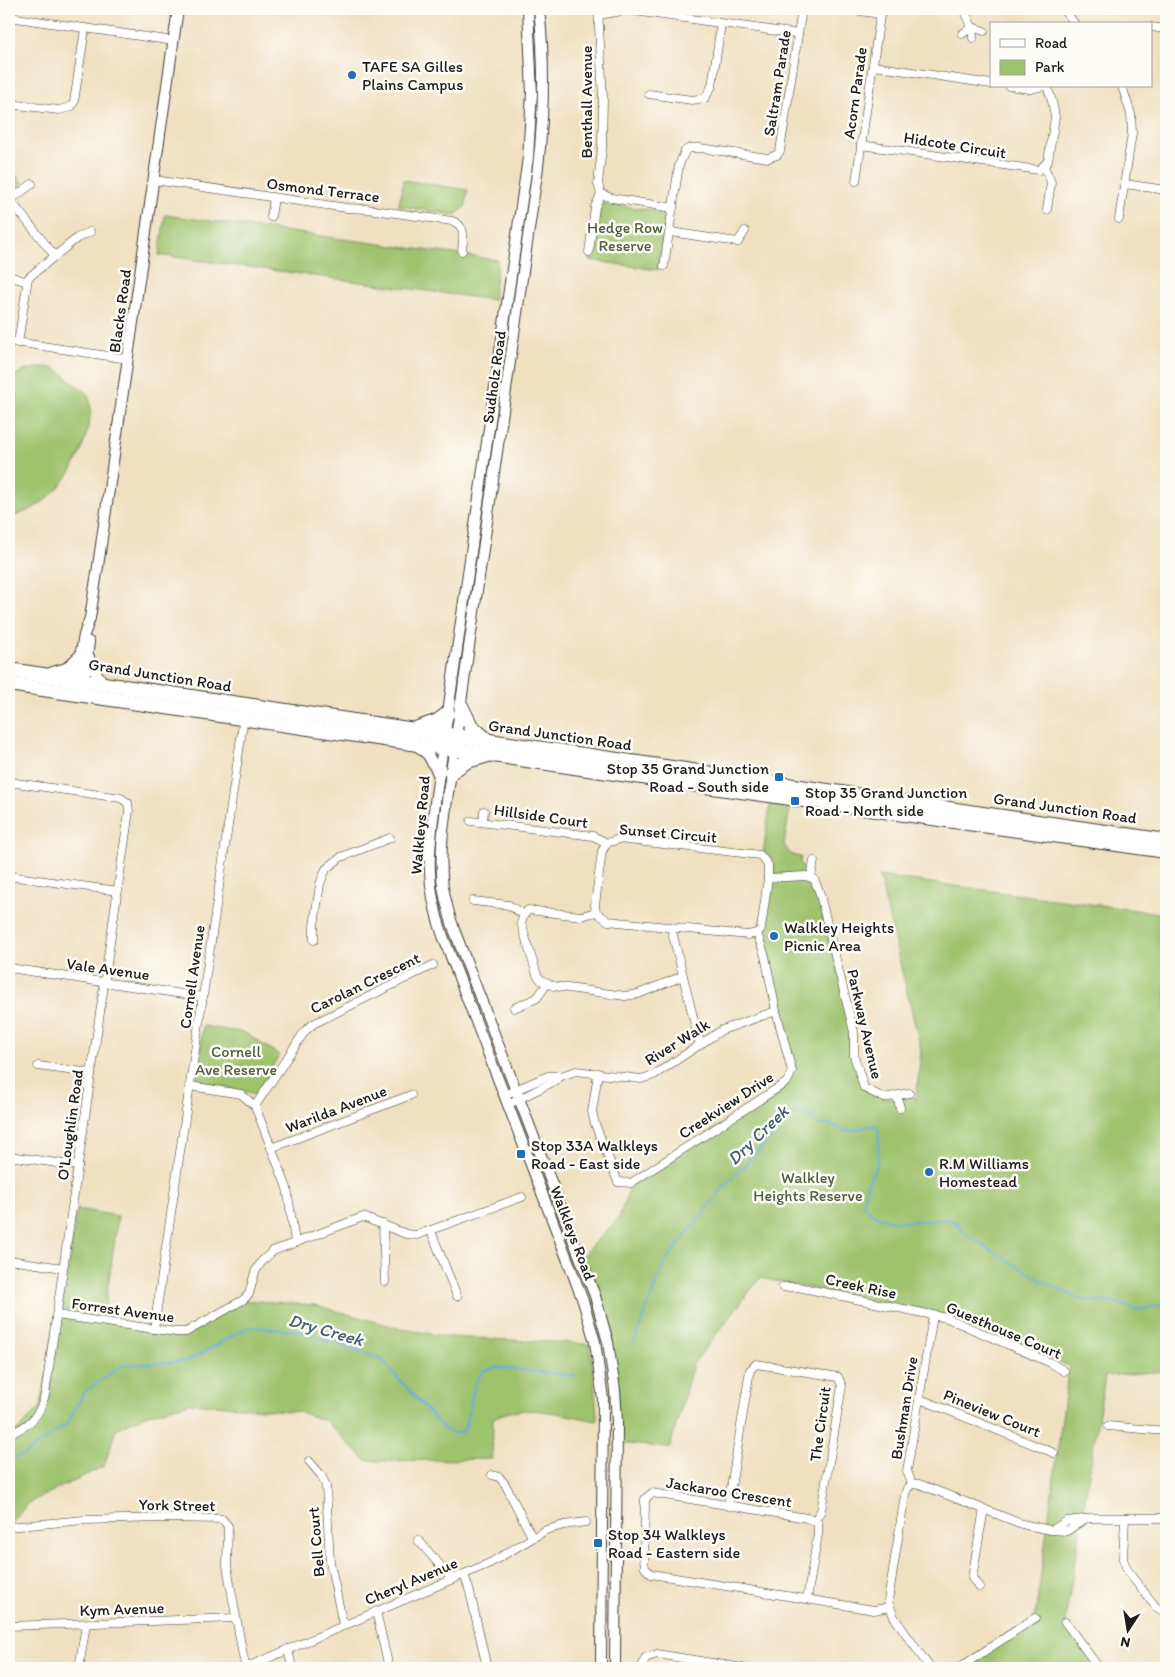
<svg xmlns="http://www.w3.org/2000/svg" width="1175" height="1677" font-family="Itim,sans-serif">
  <rect width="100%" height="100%" fill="#fdfcf7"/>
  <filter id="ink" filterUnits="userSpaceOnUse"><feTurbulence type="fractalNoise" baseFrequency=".02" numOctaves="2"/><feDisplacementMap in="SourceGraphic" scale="10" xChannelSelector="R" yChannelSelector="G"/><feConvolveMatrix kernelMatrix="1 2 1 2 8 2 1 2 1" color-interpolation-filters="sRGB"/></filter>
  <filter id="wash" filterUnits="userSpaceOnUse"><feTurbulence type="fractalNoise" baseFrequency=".0096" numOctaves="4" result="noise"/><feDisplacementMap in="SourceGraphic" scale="20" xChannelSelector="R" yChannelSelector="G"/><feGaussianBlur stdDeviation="1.12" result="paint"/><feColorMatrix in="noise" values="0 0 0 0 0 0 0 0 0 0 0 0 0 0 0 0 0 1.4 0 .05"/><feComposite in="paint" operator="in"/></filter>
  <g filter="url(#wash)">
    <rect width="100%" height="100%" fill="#efe0c0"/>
    <g fill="#9ec36d" stroke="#5d7044">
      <polygon points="9,109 16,110 11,152 15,174 23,183 9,194"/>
      <polygon points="403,180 468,190 465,207 455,215 399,206"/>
      <polygon points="600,203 666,212 658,270 589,260"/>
      <polygon points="165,215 498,260 493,300 159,255"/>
      <path d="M41,367C56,367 60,371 71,381C76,385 85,390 88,396C92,403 91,414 89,422C83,464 53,508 9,517V378L23,371Z"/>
      <polygon points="770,805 790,808 784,845 791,855 801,857 800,863 802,868 808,870 809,872 776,875 769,858 763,855"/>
      <polygon points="879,876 1166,914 1166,1371 1105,1376 1065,1622 1101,1668 959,1668 1035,1618 1069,1366 946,1316 760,1278 693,1364 670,1448 617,1443 609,1348 580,1257 619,1218 631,1183 787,1082 792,1071 757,933 771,886 776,880 806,879 810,881 815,888 854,1032 854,1056 864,1088 885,1098 914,1096 916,1101 921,1050"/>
      <polygon points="203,1026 245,1033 279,1055 256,1094 197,1081"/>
      <polygon points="77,1209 118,1216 104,1316 62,1310"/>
      <path d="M243,1300L315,1305L402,1329L450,1337L590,1344L597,1413V1421C564,1415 524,1402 493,1418L492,1459L377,1461L366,1460L325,1421L300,1412L190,1403L145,1415L116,1429L104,1466L28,1503L9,1527V1433L18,1430L41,1406L56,1315L179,1333Z"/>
    </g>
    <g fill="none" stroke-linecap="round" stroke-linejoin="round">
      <g stroke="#63acdb" stroke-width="2">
        <polyline points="634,1342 665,1262 727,1183 794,1114 800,1112 808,1114 816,1123 822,1125 830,1124 845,1131 851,1131 873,1125 877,1127 879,1133 878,1159 875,1169 866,1186 863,1205 874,1215 891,1221 904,1222 937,1219 950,1220 957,1223 962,1231 990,1250 1052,1286 1082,1300 1118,1303 1137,1310 1166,1304"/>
        <path d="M9,1459L24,1455L67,1424L84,1392L123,1365L187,1361L249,1327L298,1331L381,1359L443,1428C450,1433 456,1435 464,1431L475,1383L483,1371L496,1367L575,1376"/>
      </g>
    </g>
  </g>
  <g filter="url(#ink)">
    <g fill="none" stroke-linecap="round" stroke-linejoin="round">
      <defs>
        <g id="street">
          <polyline points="598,9 603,98 602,148 598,184 601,194"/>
          <polyline points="846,9 881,14"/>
          <polyline points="964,9 972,27 973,38"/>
          <polyline points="1064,9 1075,24"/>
          <polyline points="599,15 627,10 798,34"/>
          <polyline points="9,17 174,41"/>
          <polyline points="1151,27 1166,29"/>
          <polyline points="962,34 972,27 984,31"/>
          <polyline points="873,66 991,84"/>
          <polyline points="1009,86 1030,89 1044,86"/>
          <polyline points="649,94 692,100 705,98 712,86 721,24"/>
          <polyline points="9,104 59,110 71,107 74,102 85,29"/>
          <polyline points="861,145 1039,170 1048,161 1055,117 1052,101 1047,86"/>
          <polyline points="1044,166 1051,182 1047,210"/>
          <path d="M154,180L347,208L367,209L452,221C467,226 463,238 462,251"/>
          <polyline points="856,181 881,9"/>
          <polyline points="1125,184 1166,190"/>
          <polyline points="601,194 612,198 673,208"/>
          <polyline points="10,200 55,256"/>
          <polyline points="9,201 32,184"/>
          <polyline points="271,217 274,198"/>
          <polyline points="1119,219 1132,133 1131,114 1122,86"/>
          <polyline points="670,232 738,242 745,231"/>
          <polyline points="589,252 595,207 601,194"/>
          <polyline points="664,266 679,165 685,151 690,148 700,148 768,158 777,155 780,151 802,9"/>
          <polyline points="9,276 27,282"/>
          <polyline points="9,341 128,359"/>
          <polyline points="18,343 28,278 77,238 90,232"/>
          <path d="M9,782L121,798L128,803L129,811L45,1395C40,1415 29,1427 9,1434"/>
          <polyline points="471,821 593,836 607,843"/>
          <polyline points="483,822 484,811"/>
          <polygon points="619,839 760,855 768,865 768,878 761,929 757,933 748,935 608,921 596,912 595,905 602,851 607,843"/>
          <polyline points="9,876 118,891"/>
          <polyline points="811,877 814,861"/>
          <polyline points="768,878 806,876 814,879 819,891 854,1032 854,1056 864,1088 884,1098 909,1093"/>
          <polyline points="473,901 509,905 524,915"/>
          <polyline points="596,912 581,916 528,910 524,915 521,923 537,975 541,980 554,986 625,996 638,994 683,976"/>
          <polyline points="671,927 700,1045"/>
          <polyline points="314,940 314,926 320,884 326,869 341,857 390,838"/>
          <polyline points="9,968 203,997"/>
          <polyline points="514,1008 537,998 547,984"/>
          <polyline points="38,1066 91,1073"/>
          <polyline points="598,1073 592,1112 595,1124 618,1182 631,1183 787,1082 792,1071 776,1011 765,956 757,933"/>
          <polyline points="190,1086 241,1094 255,1106"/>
          <polyline points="504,1095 548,1076 561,1076 576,1071 641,1079 654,1075 722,1030 776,1011"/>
          <polyline points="897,1096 900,1108"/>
          <polyline points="507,1105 555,1081 561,1076"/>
          <polyline points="271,1148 411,1095"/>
          <polyline points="9,1156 78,1166"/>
          <polyline points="383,1224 385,1282"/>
          <polyline points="431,1231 457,1296"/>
          <polyline points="295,1242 287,1188 255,1106 305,1031 313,1024 433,965"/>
          <polyline points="9,1260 63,1268"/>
          <polyline points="783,1287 798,1287 947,1318 1051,1363 1064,1371"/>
          <polyline points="56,1315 176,1332 186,1332 243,1300 249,1294 255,1272 262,1261 273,1251 363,1217 406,1234 417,1235 522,1197"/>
          <polyline points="154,1329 244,717"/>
          <polyline points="920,1399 1054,1453"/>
          <polyline points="1108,1426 1166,1431"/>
          <polyline points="309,1461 321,1475 326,1486 330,1562 343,1625"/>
          <polyline points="492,1475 499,1477 505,1484 532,1537"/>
          <polyline points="912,1484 919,1484 1022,1524 1050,1530 1067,1531 1085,1519"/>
          <polyline points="728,1506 750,1370 756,1364 838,1377 842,1386 821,1511 814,1521"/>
          <polyline points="1125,1518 1123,1559 1128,1572 1156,1607 1166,1613"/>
          <polyline points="9,1527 84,1520 163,1518 222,1519 228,1526 227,1566 243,1656 246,1668"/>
          <polyline points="1054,1529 1067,1521 1092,1518 1166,1518"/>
          <polyline points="418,1540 452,1579"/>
          <polyline points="464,1574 470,1592 487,1668"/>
          <polyline points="979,1587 972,1578 984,1509"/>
          <polyline points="807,1599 818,1534 818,1523 807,1518 652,1493 645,1499 644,1559 645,1568 651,1574 874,1610 890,1607"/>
          <polyline points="376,1611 389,1668"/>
          <polyline points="1065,1622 1099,1668"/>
          <polyline points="9,1626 236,1618"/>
          <polyline points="288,1649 292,1668"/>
          <polyline points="79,1668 86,1624"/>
          <polyline points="245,1668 490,1563 546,1530 564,1525 586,1522"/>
          <polyline points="642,1668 645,1658 657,1654 743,1668"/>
          <polyline points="930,1668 894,1617 888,1601 905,1495 907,1489 912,1484 907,1471 933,1316"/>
          <polyline points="959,1668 1035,1618"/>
        </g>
        <g id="secondary">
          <path d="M528,9L532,93L528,158L436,795C429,850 424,882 443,936L570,1266L583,1301L595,1342L603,1399L601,1668"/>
          <path d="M539,9C545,62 544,114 538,167L451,772C446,809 438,850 443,887C446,903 450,918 455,932L595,1296L608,1342L615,1390L617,1422L615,1668"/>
          <polyline points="89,657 92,667 104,684"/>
          <polyline points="75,685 84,635 90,618 98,566 178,9"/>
          <polyline points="83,687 89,642"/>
          <polyline points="415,744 428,755 439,775"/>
        </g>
        <g id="highway">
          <polyline points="9,670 1166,841"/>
          <polyline points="53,674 67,670 79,659"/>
          <polyline points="9,684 649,778 1166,851"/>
          <polyline points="461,706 471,726 487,740"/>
          <polyline points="415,729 438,721 448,713"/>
          <polyline points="451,772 467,761 485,756"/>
        </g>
      </defs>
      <use href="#street" stroke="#3c3935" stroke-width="9"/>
      <use href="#secondary" stroke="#3c3935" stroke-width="12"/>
      <use href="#highway" stroke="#3c3935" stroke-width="16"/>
      <use href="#street" stroke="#fff" stroke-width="8"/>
      <use href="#secondary" stroke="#fff" stroke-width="10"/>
      <use href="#highway" stroke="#fff" stroke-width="14"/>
    </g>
  </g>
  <g fill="#1f6fb2" stroke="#fdfcf7" stroke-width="2">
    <circle cx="352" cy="75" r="5"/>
    <rect x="774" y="772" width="10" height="10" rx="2.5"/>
    <rect x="790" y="796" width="10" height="10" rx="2.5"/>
    <circle cx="774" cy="936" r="5"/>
    <rect x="516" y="1149" width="10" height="10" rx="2.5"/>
    <circle cx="929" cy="1172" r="5"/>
    <rect x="593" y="1538" width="10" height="10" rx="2.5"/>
  </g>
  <g text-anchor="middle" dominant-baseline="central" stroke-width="5" stroke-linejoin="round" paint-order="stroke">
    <g font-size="16" fill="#1c1c1c" stroke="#fdfcf7" text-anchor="start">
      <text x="362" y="66">TAFE SA Gilles<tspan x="362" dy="18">Plains Campus</tspan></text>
      <text x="769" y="768" text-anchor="end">Stop 35 Grand Junction<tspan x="769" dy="18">Road - South side</tspan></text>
      <text x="805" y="792">Stop 35 Grand Junction<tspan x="805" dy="18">Road - North side</tspan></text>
      <text x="784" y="927">Walkley Heights<tspan x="784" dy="18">Picnic Area</tspan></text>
      <text x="531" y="1145">Stop 33A Walkleys<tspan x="531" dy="18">Road - East side</tspan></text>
      <text x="939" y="1163">R.M Williams<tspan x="939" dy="18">Homestead</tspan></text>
      <text x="608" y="1534">Stop 34 Walkleys<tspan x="608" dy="18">Road - Eastern side</tspan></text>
    </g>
    <g font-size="16" fill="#1c1c1c" stroke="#fdfcf7">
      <text transform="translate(777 83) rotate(-81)">Saltram Parade</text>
      <text transform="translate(855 93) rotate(-82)">Acorn Parade</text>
      <text transform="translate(586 102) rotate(-90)">Benthall Avenue</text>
      <text transform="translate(955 145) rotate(9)">Hidcote Circuit</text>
      <text transform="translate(323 190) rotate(7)">Osmond Terrace</text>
      <text transform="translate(120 311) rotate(-82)">Blacks Road</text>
      <text transform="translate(494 377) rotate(-82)">Sudholz Road</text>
      <text transform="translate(160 675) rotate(9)">Grand Junction Road</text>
      <text transform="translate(560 735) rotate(8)">Grand Junction Road</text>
      <text transform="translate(1065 808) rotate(8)">Grand Junction Road</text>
      <text transform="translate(541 816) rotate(8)">Hillside Court</text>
      <text transform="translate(420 825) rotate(-85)">Walkleys Road</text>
      <text transform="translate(668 833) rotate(5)">Sunset Circuit</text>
      <text transform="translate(108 969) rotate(8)">Vale Avenue</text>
      <text transform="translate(192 977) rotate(-82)">Cornell Avenue</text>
      <text transform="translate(365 983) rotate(-26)">Carolan Crescent</text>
      <text transform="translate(865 1024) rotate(77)">Parkway Avenue</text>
      <text transform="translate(677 1042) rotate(-32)">River Walk</text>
      <text transform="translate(726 1105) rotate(-33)">Creekview Drive</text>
      <text transform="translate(336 1109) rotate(-21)">Warilda Avenue</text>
      <text transform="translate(70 1125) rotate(-82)">O'Loughlin Road</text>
      <text transform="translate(573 1233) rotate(69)">Walkleys Road</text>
      <text transform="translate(861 1286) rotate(12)">Creek Rise</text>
      <text transform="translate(123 1310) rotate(8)">Forrest Avenue</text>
      <text transform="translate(1004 1330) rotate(23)">Guesthouse Court</text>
      <text transform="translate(904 1408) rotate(-81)">Bushman Drive</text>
      <text transform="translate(992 1413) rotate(22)">Pineview Court</text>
      <text transform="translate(820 1424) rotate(-82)">The Circuit</text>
      <text transform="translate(729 1492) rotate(9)">Jackaroo Crescent</text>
      <text transform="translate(177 1505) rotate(1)">York Street</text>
      <text transform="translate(316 1542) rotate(-95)">Bell Court</text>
      <text transform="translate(411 1581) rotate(-23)">Cheryl Avenue</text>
      <text transform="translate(122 1609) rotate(-2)">Kym Avenue</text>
    </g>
    <g font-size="16" fill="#505f3c" stroke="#fdfcf7">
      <text x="625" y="227">Hedge Row<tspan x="625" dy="18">Reserve</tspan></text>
      <text x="236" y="1051">Cornell<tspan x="236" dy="18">Ave Reserve</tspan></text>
      <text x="808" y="1177">Walkley<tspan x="808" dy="18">Heights Reserve</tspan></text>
    </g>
    <g font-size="18" font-style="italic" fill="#3c5d72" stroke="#fdfcf7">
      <text transform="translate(758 1135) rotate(-44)">Dry Creek</text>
      <text transform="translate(326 1330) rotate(16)">Dry Creek</text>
    </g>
  </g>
  <rect width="1175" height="1677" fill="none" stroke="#fdfcf7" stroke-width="30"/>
  <rect x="990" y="22" width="162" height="65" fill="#fdfcf7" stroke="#a3a29f"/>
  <rect x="1000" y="39" width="25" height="8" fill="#ffffff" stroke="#a3a29f"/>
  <text x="1035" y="48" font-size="15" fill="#1c1c1c">Road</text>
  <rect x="1000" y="60" width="25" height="15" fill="#9ec36d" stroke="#a3a29f"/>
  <text x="1035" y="72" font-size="15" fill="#1c1c1c">Park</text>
  <g transform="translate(1128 1630) rotate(192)" stroke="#fdfcf7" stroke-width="4" paint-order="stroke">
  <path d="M0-4L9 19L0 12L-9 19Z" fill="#1c1c1c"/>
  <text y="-8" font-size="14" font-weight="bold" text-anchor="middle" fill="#1c1c1c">N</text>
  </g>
</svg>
